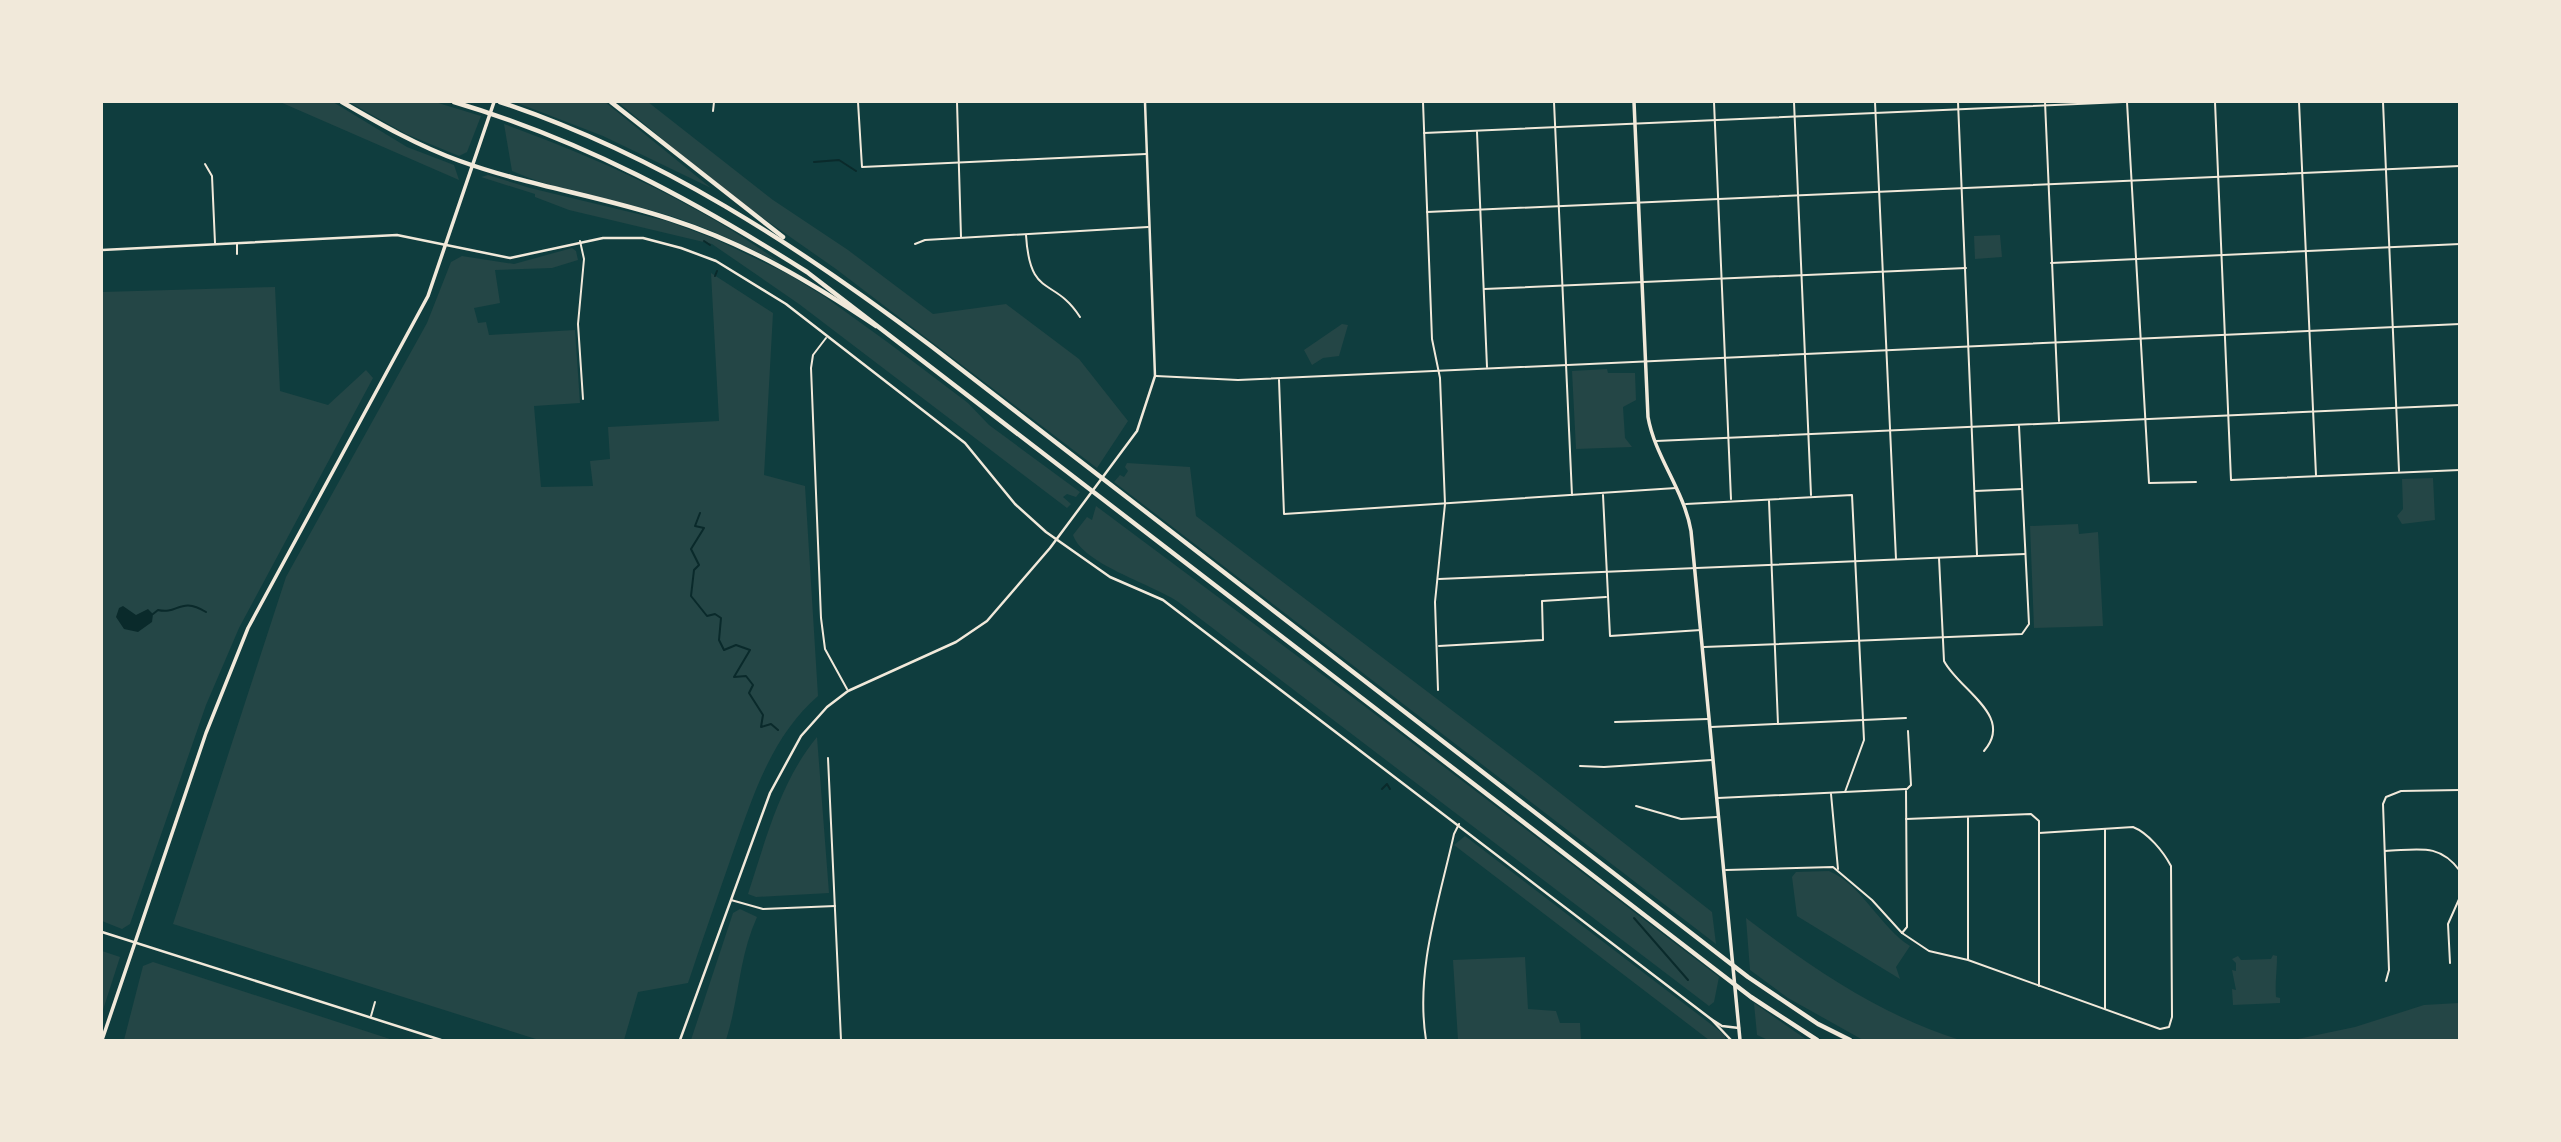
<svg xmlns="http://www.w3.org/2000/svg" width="2561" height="1142" font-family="'DejaVu Sans',sans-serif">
  <rect width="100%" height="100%" fill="#0f3d3e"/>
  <g fill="#244646">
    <polygon points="280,102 333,102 407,147 454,165 459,180"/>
    <polygon points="349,102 435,102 481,116 467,152 459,156 406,134"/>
    <polygon points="515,102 605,102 711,188 603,136"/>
    <polygon points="618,102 648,102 773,200 848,250 933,314 1006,304 1079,359 1128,421 1097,468 836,269 726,192"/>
    <path d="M504,124C600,159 698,203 782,264C741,244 701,224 657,212C609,198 558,191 512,171Z"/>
    <polygon points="488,175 530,188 667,221 715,239 788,274 825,297 890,344 968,403 989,425 1080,492 1076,497 1067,494 1063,497 1071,504 1067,508 799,304 712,244 569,210 535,197 535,194 481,177"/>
    <polygon points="2000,235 2002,257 1975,259 1974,236"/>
    <path d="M572,248L576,251L578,260L552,268L495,270L500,303L474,308L478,323L486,322L489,335L575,330L580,403L534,406L541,487L593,486L590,461L610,459L608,427L719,421L711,273L773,313L764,475L805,486L818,696C770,738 753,797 732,855C717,898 702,941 688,983L638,992L624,1040H539L173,924L286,577L427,323L451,262L462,256L514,264Z"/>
    <polygon points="275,287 280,391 328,405 366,370 373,378 239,628 206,705 130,924 122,929 102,921 102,292"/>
    <polygon points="1342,324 1348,325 1339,356 1323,358 1312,365 1304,350"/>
    <polygon points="1607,369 1608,373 1635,373 1636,400 1623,407 1625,438 1632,447 1576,449 1572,371"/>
    <polygon points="1127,463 1190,467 1196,516 1536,774 1712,912 1716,944 1114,482 1120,475 1124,477 1128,471 1125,467"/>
    <polygon points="2433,478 2435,520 2402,524 2397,516 2403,509 2402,479"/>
    <path d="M1096,506L1359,702L1719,977L1714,1002L1709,1006L1177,601C1149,583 1083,564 1073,535L1087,517L1092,520Z"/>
    <polygon points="2078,524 2079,534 2098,532 2103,626 2034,628 2030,526"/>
    <path d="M817,737L829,893L756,897L748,894C766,839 780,782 817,737Z"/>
    <polygon points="1465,836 1725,1035 1725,1040 1709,1040 1454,845"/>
    <path d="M1829,871C1862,885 1880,927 1910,946L1896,967L1900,979L1797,916L1792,877L1796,872Z"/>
    <path d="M740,909L757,917C739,956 739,1000 726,1040H691L733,913Z"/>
    <path d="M1746,918C1812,968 1880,1015 1960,1040H1863L1788,998L1750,970Z"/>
    <polygon points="102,951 120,957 102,1013"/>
    <path d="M2273,955L2277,956C2277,971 2275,981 2276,997L2280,998V1003L2233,1005L2232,989L2236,990L2232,970L2236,971V963L2232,959L2238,956L2241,960L2271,959Z"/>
    <polygon points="1525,957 1528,1009 1556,1011 1560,1023 1580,1023 1581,1040 1458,1040 1453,960"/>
    <polygon points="153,962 393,1040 124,1040 143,966"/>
    <polygon points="1754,1003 1807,1040 1768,1040 1757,1035"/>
    <polygon points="2459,1003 2459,1040 2293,1040 2355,1027 2424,1005"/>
  </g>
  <polygon fill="#0a2a2b" points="123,606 136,615 148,609 153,614 152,622 138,632 124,629 116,617 119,608"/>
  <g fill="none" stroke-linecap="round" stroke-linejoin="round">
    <g stroke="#0a2a2b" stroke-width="2">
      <polyline points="814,162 839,160 856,171"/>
      <polyline points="704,241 710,245"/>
      <polyline points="715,276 717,271"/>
      <polyline points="700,513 695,526 704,528 691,549 699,565 694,570 691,596 707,616 715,614 721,618 719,640 724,650 736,645 750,650 734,677 746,676 753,685 749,693 763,715 761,727 771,724 778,730"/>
      <path d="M153,614L158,610C178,615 180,596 206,612"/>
      <polyline points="1382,789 1387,784 1390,789"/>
      <polyline points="1634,918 1688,980"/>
    </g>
    <g stroke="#f1e9da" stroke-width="2">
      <polyline points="858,102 862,167 1146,154"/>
      <polyline points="957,102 961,237"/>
      <polyline points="1423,102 1432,339 1440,378 1445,504 1435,602 1438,690"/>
      <polyline points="1554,102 1572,495"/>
      <polyline points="1714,102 1731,499"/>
      <polyline points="1794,102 1811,495"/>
      <polyline points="1875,102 1896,559"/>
      <polyline points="1958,102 1977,555"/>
      <polyline points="2045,102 2059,421"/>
      <polyline points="2127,102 2149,483 2196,482"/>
      <polyline points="2215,102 2231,480 2460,470"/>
      <polyline points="2299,102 2316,475"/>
      <polyline points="2383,102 2399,471"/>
      <polyline points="713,111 714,102"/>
      <polyline points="1477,132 1487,367"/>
      <polyline points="1424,133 2123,102"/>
      <polyline points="205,164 212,176 215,243"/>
      <polyline points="1427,212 2460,166"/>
      <path d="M1026,235C1030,300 1054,276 1080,317"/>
      <polyline points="580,241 584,259 578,324 583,399"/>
      <polyline points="237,244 237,254"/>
      <polyline points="915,244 925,240 1148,227"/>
      <polyline points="2051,263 2460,244"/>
      <polyline points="1484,289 1966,268"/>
      <polyline points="826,338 813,355 811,368 821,618 825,649 847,689"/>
      <polyline points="1156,376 1238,380 2460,324"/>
      <polyline points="1279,380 1284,514 1676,488"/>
      <polyline points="1656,441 2460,405"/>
      <polyline points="1975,491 2022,489"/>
      <polyline points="1603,495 1610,636 1701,630"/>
      <polyline points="1769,501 1778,724"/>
      <polyline points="1686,504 1852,495 1864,740 1845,792"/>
      <path d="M1939,558L1944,661C1959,690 2015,716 1984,751"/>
      <polyline points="1439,579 2025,554"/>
      <polyline points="1439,646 1543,640 1542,601 1606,597"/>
      <polyline points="1704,647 2022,634 2029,624 2019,426"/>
      <polyline points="1615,722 1708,719"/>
      <polyline points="1711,727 1906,718"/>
      <polyline points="828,758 841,1040"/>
      <polyline points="1580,766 1604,767 1712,760"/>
      <polyline points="1907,789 1911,785 1908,731"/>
      <polyline points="1831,794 1838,869"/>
      <polyline points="1718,798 1906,789"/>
      <polyline points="1636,806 1681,819 1717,817"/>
      <polyline points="1906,819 2031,814 2039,821 2039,986"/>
      <polyline points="2105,830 2105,1009"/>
      <path d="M2385,851C2417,850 2439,842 2460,871"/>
      <path d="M1726,870L1833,867L1872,900L1902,933L1929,951L1968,960L2160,1029L2169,1027L2172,1017L2171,866C2163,851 2148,833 2133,827L2039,833"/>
      <polyline points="731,900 763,909 835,906"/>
      <polyline points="1902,933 1907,927 1906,791"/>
      <polyline points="1968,959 1968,818"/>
      <polyline points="2450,963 2448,924 2460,897"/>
      <polyline points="2386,981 2389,970 2383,804 2386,797 2401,791 2460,790"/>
      <polyline points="371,1016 375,1002"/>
      <path d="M1426,1040C1415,970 1439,902 1454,834L1459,824"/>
    </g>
    <g stroke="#f1e9da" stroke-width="2.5">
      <polyline points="102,250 397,235 510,258 603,238 643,238 681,248 716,261 786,304 965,443 1015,504 1046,532 1110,577 1163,600 1711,1019 1722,1026 1739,1028"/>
      <polyline points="102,932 441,1040"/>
      <polyline points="1711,1019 1731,1040"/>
      <polyline points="680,1040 770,793 801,736 827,707 848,691 956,642 987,621 1050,548 1137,431 1155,376 1145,102"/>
    </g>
    <path stroke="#f1e9da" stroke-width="3.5" d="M1634,102L1648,417C1655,457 1684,490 1691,531L1740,1040"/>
    <polyline stroke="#f1e9da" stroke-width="3.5" points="102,1040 206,733 248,628 428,296 494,102"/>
    <g stroke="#f1e9da" stroke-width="4.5">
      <path d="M342,102C380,124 418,146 460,161C529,186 601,196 670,219C745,243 811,282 876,326"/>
      <path d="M454,102C582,140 695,201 807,272L1751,997L1817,1040"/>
      <path d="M500,102C659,155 798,246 931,346L1748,977L1818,1024L1850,1040"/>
      <polyline points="611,102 783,237"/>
    </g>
  </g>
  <rect width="2561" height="1142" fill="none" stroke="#f1e9da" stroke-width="206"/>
</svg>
